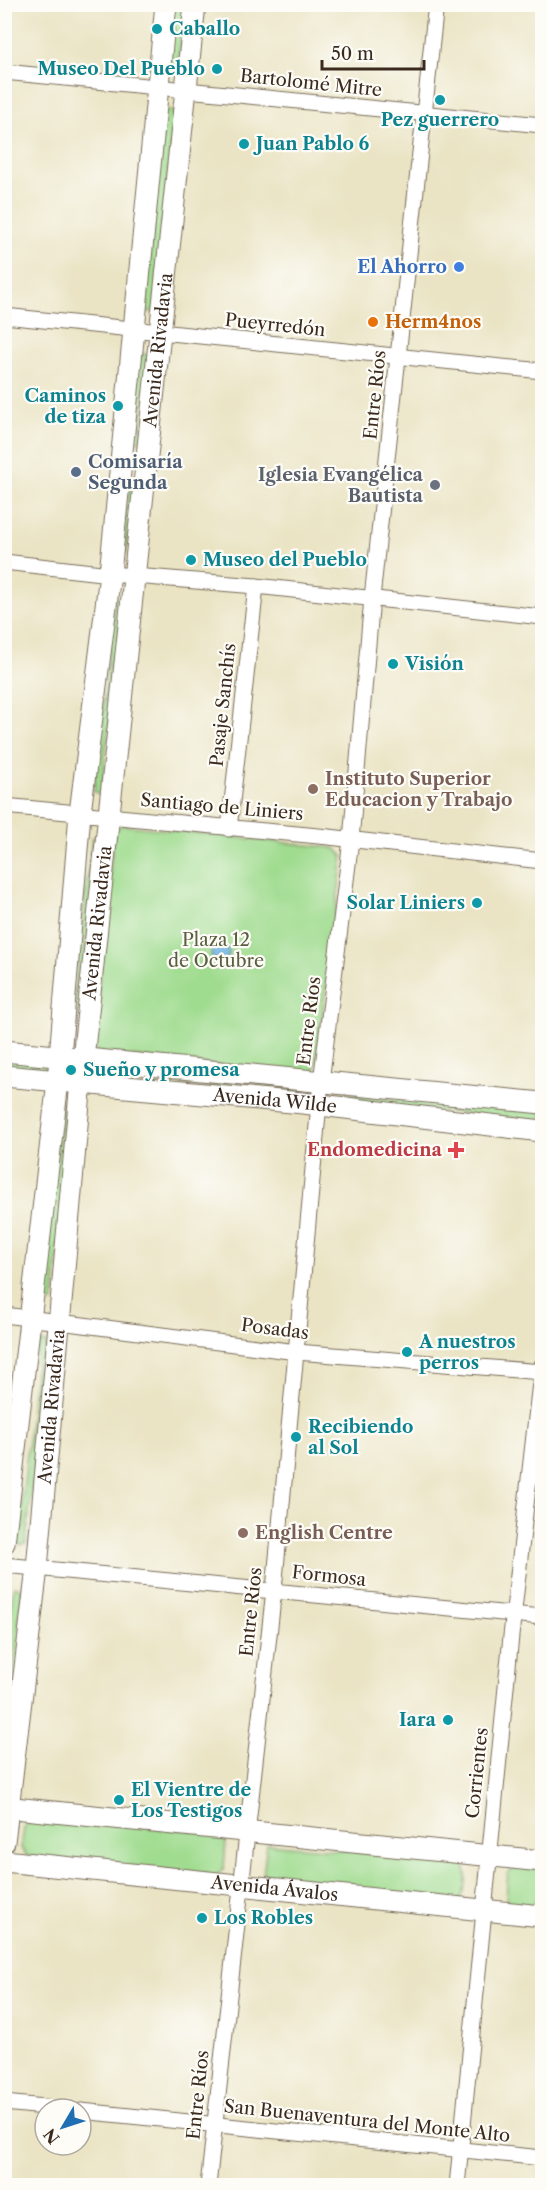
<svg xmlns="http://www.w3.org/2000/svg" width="547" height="2190" font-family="'Libre Caslon Text',serif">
  <rect width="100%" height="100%" fill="#fdfcf7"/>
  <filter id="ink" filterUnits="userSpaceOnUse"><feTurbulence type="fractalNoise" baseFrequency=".0167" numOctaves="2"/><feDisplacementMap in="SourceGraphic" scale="12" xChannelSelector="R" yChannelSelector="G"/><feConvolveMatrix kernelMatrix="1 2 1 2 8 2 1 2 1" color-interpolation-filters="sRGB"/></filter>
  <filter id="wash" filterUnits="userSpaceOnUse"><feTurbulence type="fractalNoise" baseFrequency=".008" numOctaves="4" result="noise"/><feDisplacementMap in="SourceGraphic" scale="24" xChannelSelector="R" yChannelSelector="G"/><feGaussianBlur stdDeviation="1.35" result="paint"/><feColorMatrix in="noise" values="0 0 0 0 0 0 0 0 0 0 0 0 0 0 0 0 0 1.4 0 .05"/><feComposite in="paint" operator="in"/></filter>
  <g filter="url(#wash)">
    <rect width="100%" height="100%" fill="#eae4c4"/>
    <g fill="#a0dc90" stroke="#6e8357" stroke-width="1.5">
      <polygon points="173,5 186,5 177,67 169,66"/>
      <polygon points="167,110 174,111 155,308 151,312 145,311 163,113"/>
      <polygon points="141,354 148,355 140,442 130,440"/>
      <polygon points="130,479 136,481 126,553 122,553"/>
      <polygon points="115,597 123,599 101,795 94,791"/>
      <polygon points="121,825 335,848 343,856 315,1070 309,1075 98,1053 93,1045 114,831"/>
      <polygon points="92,838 97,838 76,1039 72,1039 69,1035"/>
      <polygon points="5,1058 44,1063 46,1074 5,1071"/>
      <polygon points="102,1069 303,1090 302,1096 102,1076"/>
      <polygon points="345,1094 542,1111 542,1121 344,1101"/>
      <polygon points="67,1100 71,1100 54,1300 50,1303 42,1297 62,1102"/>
      <polygon points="43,1342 46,1343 26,1544 20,1545 18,1543 38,1344"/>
      <polygon points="14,1586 22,1589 5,1781 4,1657"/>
      <polygon points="31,1816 216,1833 226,1841 224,1868 217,1875 27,1856 21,1848 25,1823"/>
      <path d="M267,1844L463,1861C468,1875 468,1888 459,1901L271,1880L263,1876Z"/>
      <polygon points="517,1865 542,1868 542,1910 515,1907 506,1898 508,1873"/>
    </g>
    <circle fill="#65afdd" stroke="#506c7e" stroke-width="1.5" cx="220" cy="953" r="9"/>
  </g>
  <g filter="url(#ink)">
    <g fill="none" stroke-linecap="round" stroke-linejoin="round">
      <defs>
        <g id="street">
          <polyline points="4,72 542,125"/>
          <polyline points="4,316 542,371"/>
          <polyline points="4,562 110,574 256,586 542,617"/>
          <polyline points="4,806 329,837 542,861"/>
          <polyline points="229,829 256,586"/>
          <polyline points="4,1315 297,1352 542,1372"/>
          <polyline points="4,1565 542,1617"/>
          <polyline points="4,2103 65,2109"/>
          <polyline points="81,2111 542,2158"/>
          <polyline points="208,2186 274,1590 321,1082 351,840 372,598 436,4"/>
          <polyline points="457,2186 511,1636 542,1365"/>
        </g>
        <g id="secondary">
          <polyline points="4,1051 542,1103"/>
          <path id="s1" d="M4,1076L303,1103L542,1131"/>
          <polyline points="4,1543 58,1081 80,813 110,574 166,4"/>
          <polyline points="4,1807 542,1861"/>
          <path id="s2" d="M4,1842L37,1568L83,1059L195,4"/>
          <path id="s3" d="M4,1861L542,1916"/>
        </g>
      </defs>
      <use href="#street" stroke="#786b58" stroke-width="17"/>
      <use href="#secondary" stroke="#786b58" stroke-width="23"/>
      <use href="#street" stroke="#fff" stroke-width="15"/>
      <use href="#secondary" stroke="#fff" stroke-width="21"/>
    </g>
  </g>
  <g fill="#0f9aa8" stroke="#fdfcf7" stroke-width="2">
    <circle cx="157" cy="29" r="6"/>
    <circle cx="217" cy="69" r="6"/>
    <circle cx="440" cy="100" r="6"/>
    <circle cx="244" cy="144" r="6"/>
    <circle cx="118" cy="406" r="6"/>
    <circle cx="191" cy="560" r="6"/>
    <circle cx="393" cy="664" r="6"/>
    <circle cx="477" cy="903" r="6"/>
    <circle cx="71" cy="1070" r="6"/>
    <circle cx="407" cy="1352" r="6"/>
    <circle cx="296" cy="1437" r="6"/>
    <circle cx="448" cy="1720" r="6"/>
    <circle cx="119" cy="1800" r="6"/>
    <circle cx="202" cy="1918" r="6"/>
  </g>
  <circle fill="#3f7fe0" stroke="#fdfcf7" stroke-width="2" cx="459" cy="267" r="6"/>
  <circle fill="#e8710a" stroke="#fdfcf7" stroke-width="2" cx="373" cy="322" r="6"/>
  <circle fill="#5c6f8a" stroke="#fdfcf7" stroke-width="2" cx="76" cy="472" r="6"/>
  <circle fill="#6b7280" stroke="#fdfcf7" stroke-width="2" cx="435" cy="485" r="6"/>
  <g fill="#8d6e63" stroke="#fdfcf7" stroke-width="2">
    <circle cx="313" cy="789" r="6"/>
    <circle cx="243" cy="1533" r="6"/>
  </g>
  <path fill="#e0444e" stroke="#fdfcf7" stroke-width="2" d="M453 1141h6v6h6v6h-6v6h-6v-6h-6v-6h6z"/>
  <g text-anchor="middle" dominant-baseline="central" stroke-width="4.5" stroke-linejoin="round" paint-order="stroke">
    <g font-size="18" font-weight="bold" fill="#0d838f" stroke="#fdfcf7" text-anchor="start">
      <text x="169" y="29">Caballo</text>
      <text x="205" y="69" text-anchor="end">Museo Del Pueblo</text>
      <text x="440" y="120" text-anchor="middle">Pez guerrero</text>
      <text x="256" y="144">Juan Pablo 6</text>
      <text x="106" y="396" text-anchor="end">Caminos<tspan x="106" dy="21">de tiza</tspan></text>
      <text x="203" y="560">Museo del Pueblo</text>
      <text x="405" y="664">Visión</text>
      <text x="465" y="903" text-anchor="end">Solar Liniers</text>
      <text x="83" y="1070">Sueño y promesa</text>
      <text x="419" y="1342">A nuestros<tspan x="419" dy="21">perros</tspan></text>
      <text x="308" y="1427">Recibiendo<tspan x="308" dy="21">al Sol</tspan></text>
      <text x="436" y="1720" text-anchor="end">Iara</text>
      <text x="131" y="1790">El Vientre de<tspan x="131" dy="21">Los Testigos</tspan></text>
      <text x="214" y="1918">Los Robles</text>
    </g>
    <g font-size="18" fill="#3b2a1e" stroke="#fdfcf7">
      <text transform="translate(311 83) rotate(6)">Bartolomé Mitre</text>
      <text transform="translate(275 325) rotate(6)">Pueyrredón</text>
      <text stroke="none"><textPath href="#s2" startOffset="1500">Avenida Rivadavia</textPath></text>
      <text transform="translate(375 395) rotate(-84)">Entre Ríos</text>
      <text transform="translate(223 705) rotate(-84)">Pasaje Sanchís</text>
      <text transform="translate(222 807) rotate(5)">Santiago de Liniers</text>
      <text stroke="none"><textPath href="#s2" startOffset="924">Avenida Rivadavia</textPath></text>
      <text transform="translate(309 1021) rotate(-83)">Entre Ríos</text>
      <text stroke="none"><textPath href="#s1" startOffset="272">Avenida Wilde</textPath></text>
      <text transform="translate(275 1329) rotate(7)">Posadas</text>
      <text stroke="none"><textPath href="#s2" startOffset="438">Avenida Rivadavia</textPath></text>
      <text transform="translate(329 1576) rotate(6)">Formosa</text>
      <text transform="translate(251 1612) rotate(-84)">Entre Ríos</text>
      <text transform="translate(477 1773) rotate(-84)">Corrientes</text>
      <text stroke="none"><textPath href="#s3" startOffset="272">Avenida Ávalos</textPath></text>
      <text transform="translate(198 2095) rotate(-84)">Entre Ríos</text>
      <text transform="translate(367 2121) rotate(6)">San Buenaventura del Monte Alto</text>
    </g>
    <g font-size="18" font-weight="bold" fill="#366cbe" stroke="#fdfcf7" text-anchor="end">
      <text x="447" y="267">El Ahorro</text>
    </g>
    <g font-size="18" font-weight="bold" fill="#c56008" stroke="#fdfcf7" text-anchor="start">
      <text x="385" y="322">Herm4nos</text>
    </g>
    <g font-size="18" font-weight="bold" fill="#4e5e75" stroke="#fdfcf7" text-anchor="start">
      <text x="88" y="462">Comisaría<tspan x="88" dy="21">Segunda</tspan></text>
    </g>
    <g font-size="18" font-weight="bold" fill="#5b616d" stroke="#fdfcf7" text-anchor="end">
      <text x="423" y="475">Iglesia Evangélica<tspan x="423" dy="21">Bautista</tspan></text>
    </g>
    <g font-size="18" font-weight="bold" fill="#785e54" stroke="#fdfcf7" text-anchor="start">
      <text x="325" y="779">Instituto Superior<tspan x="325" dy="21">Educacion y Trabajo</tspan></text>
      <text x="255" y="1533">English Centre</text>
    </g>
    <g font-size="18" fill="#595f40" stroke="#fdfcf7">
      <text x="216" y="940">Plaza 12<tspan x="216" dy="21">de Octubre</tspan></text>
    </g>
    <g font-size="18" font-weight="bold" fill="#be3a42" stroke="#fdfcf7" text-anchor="end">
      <text x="442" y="1150">Endomedicina</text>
    </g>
  </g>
  <rect width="547" height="2190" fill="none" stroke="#fdfcf7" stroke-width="24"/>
  <g transform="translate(63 2127) rotate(231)"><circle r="28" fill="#fdfcf7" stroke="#afa8a0" stroke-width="1.5"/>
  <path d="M0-4.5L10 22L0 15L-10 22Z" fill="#1f6fb2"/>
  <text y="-9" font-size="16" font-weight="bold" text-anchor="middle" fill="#3b2a1e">N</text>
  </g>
  <path d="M322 60v9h102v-9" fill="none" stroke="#3b2a1e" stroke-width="3"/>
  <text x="331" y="60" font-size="18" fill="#3b2a1e" stroke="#fdfcf7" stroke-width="4.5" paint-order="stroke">50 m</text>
</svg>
